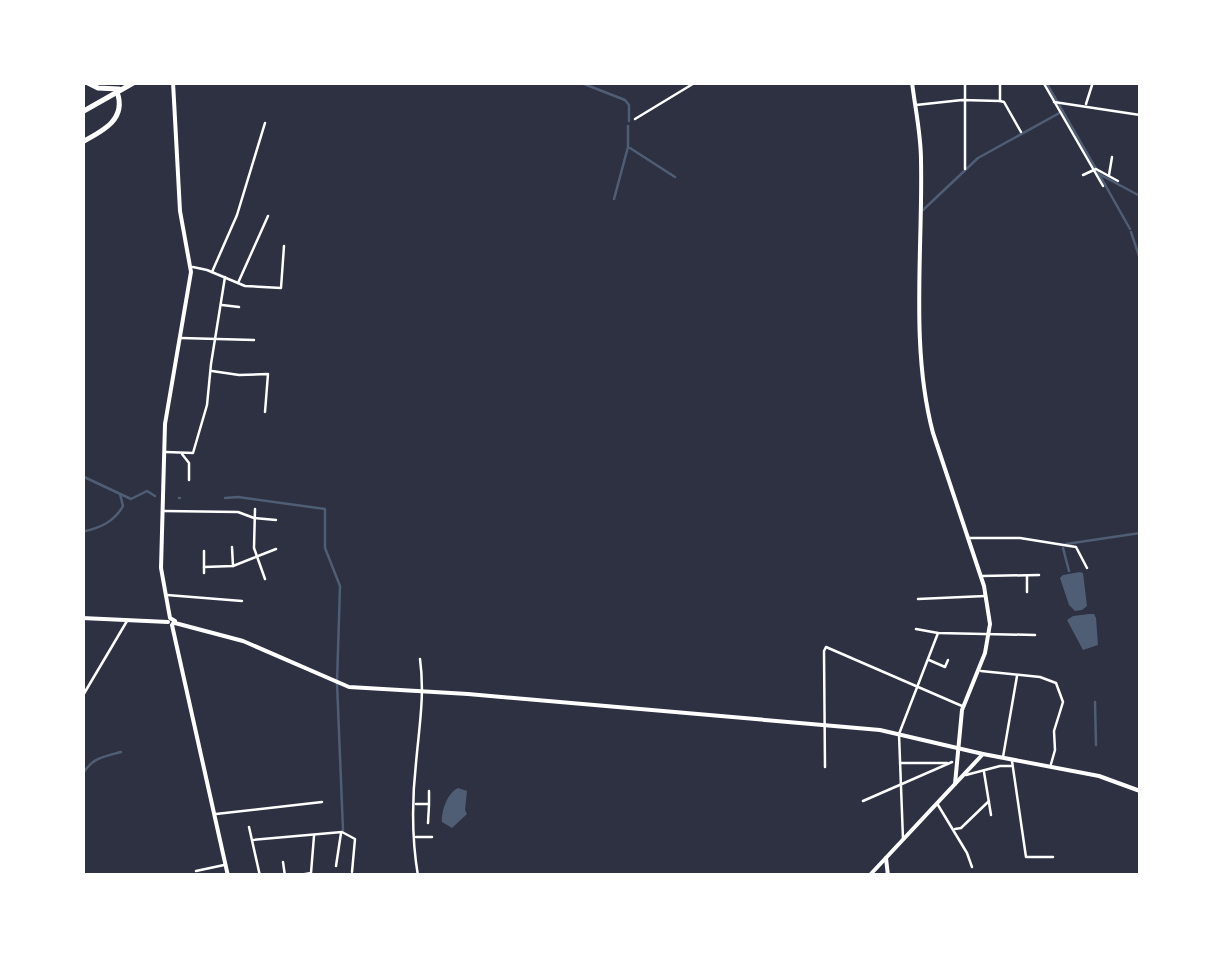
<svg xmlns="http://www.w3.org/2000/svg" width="1223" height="958" font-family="'Work Sans',sans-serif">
  <rect width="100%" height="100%" fill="#2d3142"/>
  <g fill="#4f5d75">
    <polygon points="1080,572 1083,573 1087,606 1082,610 1075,611 1069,605 1060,578 1063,575"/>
    <polygon points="1089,614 1094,614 1096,618 1098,645 1083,650 1067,620 1073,616"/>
    <path d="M458,788L467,791L465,810L467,814L452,828L442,822C441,811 448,792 458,788Z"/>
  </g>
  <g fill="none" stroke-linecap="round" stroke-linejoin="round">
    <g stroke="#4f5d75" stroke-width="2.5">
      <polyline points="579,82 625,100 629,105 629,121"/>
      <polyline points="1046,82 1099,174 1140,196"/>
      <polyline points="630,148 675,177"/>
      <polyline points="1099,174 1130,229"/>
      <polyline points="614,199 628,147 628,126"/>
      <polyline points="923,210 978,158 1063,111"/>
      <polyline points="1131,232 1140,259"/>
      <polyline points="82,476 131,499 147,491 155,496"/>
      <polyline points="179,498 180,498"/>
      <polyline points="225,498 238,497 325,509 325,548 340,586 337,683 343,830"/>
      <path d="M82,532C100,528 114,522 123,506L120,494"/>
      <polyline points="1066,544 1140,533"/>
      <polyline points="1063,548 1069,571"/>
      <polyline points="1095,702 1096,745"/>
      <path d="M82,775C92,758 102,757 121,752"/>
    </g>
    <g stroke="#fff" stroke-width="2.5">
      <polyline points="1000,82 1000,101 1004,102 1021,132"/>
      <polyline points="1043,82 1103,186"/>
      <polyline points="1054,102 1140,115"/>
      <polyline points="1086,104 1093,82"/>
      <polyline points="916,105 962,100 1000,101"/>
      <polyline points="635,119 696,82"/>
      <polyline points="965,169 965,82"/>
      <polyline points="1083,175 1096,169 1118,181"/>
      <polyline points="1109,175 1112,157"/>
      <polyline points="193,267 207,270 245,286 281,288 284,246"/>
      <polyline points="212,272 237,215 265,123"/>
      <polyline points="238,283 268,216"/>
      <polyline points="222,305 239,307"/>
      <polyline points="181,338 254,340"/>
      <polyline points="212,371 239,375 268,374 265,412"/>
      <polyline points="166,452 193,453 207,405 211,364 225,277"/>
      <polyline points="182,454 189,463 189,480"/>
      <polyline points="255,509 254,548 265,579"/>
      <polyline points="164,511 238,512 254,518 276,520"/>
      <polyline points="969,538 1020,538 1076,547 1087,568"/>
      <polyline points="232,547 233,566"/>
      <polyline points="204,551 204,573"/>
      <polyline points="204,567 233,566 276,549"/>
      <polyline points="982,576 1039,575"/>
      <polyline points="1027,576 1027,592"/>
      <polyline points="167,595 242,601"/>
      <polyline points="918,599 985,596"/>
      <polyline points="916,629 938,633 1035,635"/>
      <polyline points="929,660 945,667 948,660"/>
      <polyline points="981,671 1040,677 1056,683 1063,702 1054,731 1055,750 1051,764"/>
      <polyline points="82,697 127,621"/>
      <polyline points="1003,757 1017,676"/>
      <polyline points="1012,761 1026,857 1053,857"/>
      <polyline points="900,763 947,763"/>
      <polyline points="825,767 824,651 826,647 962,706"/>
      <polyline points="984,772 991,815"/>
      <polyline points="966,775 1000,766 1011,766"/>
      <polyline points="863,801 952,762"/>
      <polyline points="416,804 429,804 429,791"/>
      <polyline points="938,805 967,853 972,867"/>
      <polyline points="216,814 322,802"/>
      <polyline points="428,823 429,805"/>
      <polyline points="249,827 260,876"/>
      <polyline points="955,829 961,828 989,801"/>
      <polyline points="416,837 432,837"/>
      <polyline points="903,839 899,734 938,633"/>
      <polyline points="252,840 342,832 355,839 352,872"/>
      <polyline points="283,862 285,876"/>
      <polyline points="336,866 341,833"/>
      <polyline points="196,871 224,865"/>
      <polyline points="294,876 311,873 314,836"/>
      <path d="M418,876C412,840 412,799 416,763C419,728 425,695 420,659"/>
    </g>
    <g stroke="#fff" stroke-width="4">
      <path d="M912,82C915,108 921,134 921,160C923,249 910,347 933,433L984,586L990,624L985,653L962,710L955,784"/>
      <polyline points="82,618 168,622"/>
      <polyline points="175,623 243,641 349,687 468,694 880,730 983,754 1099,776 1140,791"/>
      <polyline points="886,858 888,876"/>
      <polyline points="869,876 983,754"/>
    </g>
    <polyline stroke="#fff" stroke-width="4" points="173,82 180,211 191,272 165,424 161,568 170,618 175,621 172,625 228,876"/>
    <g stroke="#fff" stroke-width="5">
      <polyline points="86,82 98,88 119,89"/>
      <polyline points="82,112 135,82"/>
      <path d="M82,142C103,131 127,119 117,92"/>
    </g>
  </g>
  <rect width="1223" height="958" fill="none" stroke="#ffffff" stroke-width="170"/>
</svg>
